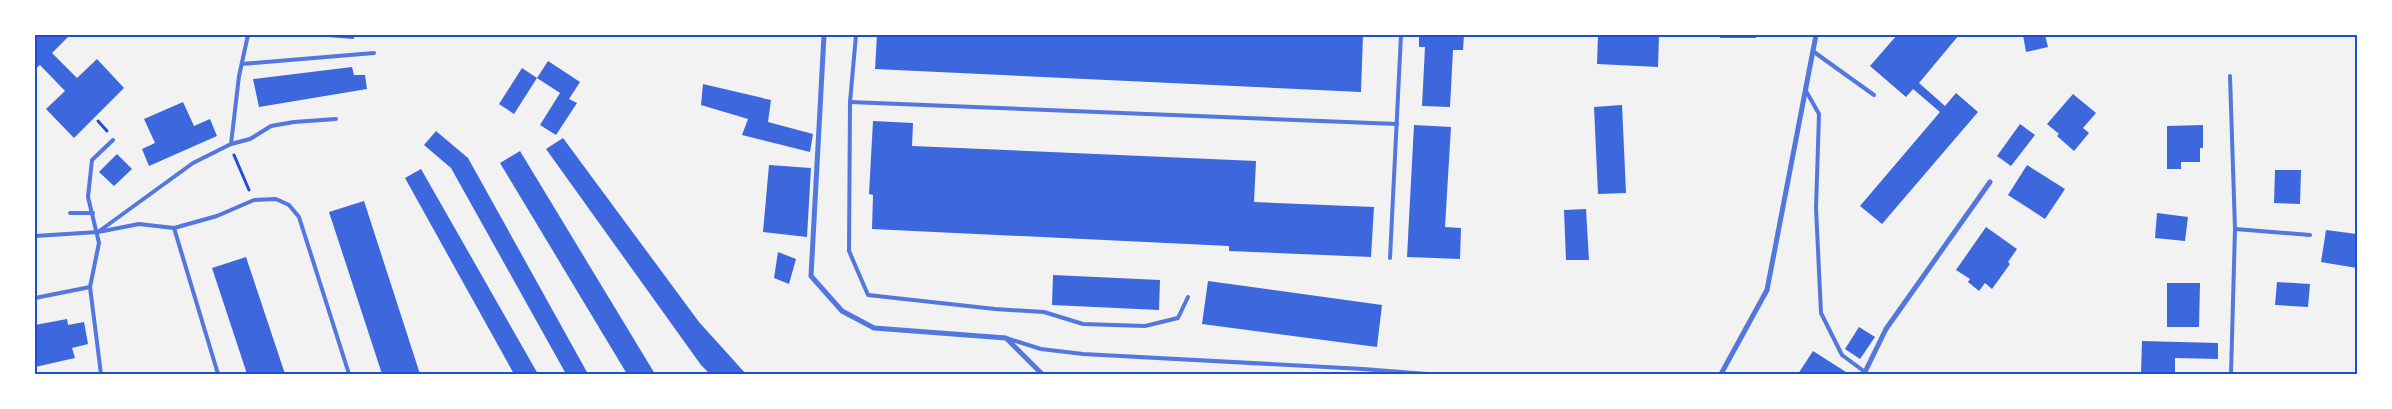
<svg xmlns="http://www.w3.org/2000/svg" width="2392" height="409" font-family="Helvetica,sans-serif">
  <rect width="100%" height="100%" fill="#f2f2f2"/>
  <g fill="#3d67dc">
    <polygon points="35,35 70,35 52,53 77,78 97,59 124,88 74,138 46,109 65,91 40,65 35,69"/>
    <polygon points="301,35 354,35 354,39"/>
    <polygon points="877,35 1363,35 1361,92 875,69"/>
    <polygon points="1419,35 1464,35 1463,50 1453,50 1450,107 1422,106 1425,47 1419,47"/>
    <polygon points="1598,35 1659,35 1658,67 1597,64"/>
    <rect x="1720" y="35" width="36" height="3"/>
    <polygon points="1897,35 1959,35 1919,83 1945,106 1956,93 1978,112 1882,224 1860,206 1940,112 1913,89 1906,97 1870,66"/>
    <polygon points="2023,35 2045,35 2048,47 2026,52"/>
    <polygon points="548,61 580,82 569,99 577,103 556,135 540,125 560,93 537,78 514,114 499,104 522,68 537,78"/>
    <polygon points="352,67 354,75 365,75 367,89 259,107 253,79"/>
    <polygon points="703,84 771,100 768,122 813,134 810,152 742,135 748,119 701,105"/>
    <polygon points="2073,94 2096,113 2083,128 2089,133 2074,151 2057,136 2059,134 2047,124"/>
    <polygon points="183,102 194,126 210,119 217,136 149,166 142,149 155,143 144,119"/>
    <polygon points="1622,105 1626,193 1598,194 1594,107"/>
    <polygon points="873,121 913,123 912,146 1256,161 1254,202 1374,207 1371,257 1229,251 1229,246 872,229 873,195 869,194"/>
    <polygon points="2020,124 2035,135 2011,166 1997,156"/>
    <polygon points="1414,125 1451,127 1445,227 1461,228 1460,259 1407,257"/>
    <polygon points="2203,125 2203,148 2200,148 2200,162 2181,162 2181,169 2167,169 2167,126"/>
    <polygon points="436,131 468,158 588,374 566,374 451,168 424,145"/>
    <polygon points="563,138 699,322 746,374 710,374 701,365 546,149"/>
    <polygon points="520,151 655,374 627,374 500,163"/>
    <polygon points="117,154 132,169 114,186 99,172"/>
    <polygon points="769,165 811,168 807,237 763,232"/>
    <polygon points="2027,165 2065,189 2045,219 2008,195"/>
    <polygon points="421,169 538,374 514,374 405,178"/>
    <polygon points="2275,170 2301,170 2300,204 2274,203"/>
    <polygon points="364,201 420,374 382,374 329,212"/>
    <polygon points="1586,209 1589,260 1566,260 1564,210"/>
    <polygon points="2157,213 2188,217 2185,241 2155,238"/>
    <polygon points="1986,227 2017,249 2008,262 2010,264 1992,289 1985,283 1979,291 1968,282 1970,279 1956,270"/>
    <polygon points="2326,230 2357,234 2357,268 2321,262"/>
    <polygon points="778,252 796,259 789,284 774,278"/>
    <polygon points="246,257 285,374 247,374 212,268"/>
    <polygon points="1053,275 1160,280 1159,310 1052,305"/>
    <polygon points="1208,281 1382,305 1377,347 1202,324"/>
    <polygon points="2277,282 2310,284 2308,307 2275,305"/>
    <polygon points="2167,283 2200,283 2199,327 2167,327"/>
    <polygon points="67,319 68,325 84,322 88,344 72,348 75,358 35,367 35,325"/>
    <polygon points="1859,327 1875,337 1860,359 1845,349"/>
    <polygon points="2142,341 2218,343 2218,359 2175,358 2175,374 2141,374"/>
    <polygon points="1813,351 1846,372 1845,374 1798,374"/>
  </g>
  <g fill="none" stroke-linecap="round" stroke-linejoin="round">
    <g stroke="#1d4ed8" stroke-width="3">
      <polyline points="98,121 107,131"/>
      <polyline points="234,155 249,190"/>
    </g>
    <g stroke="#5277de" stroke-width="4">
      <polyline points="856,35 850,102 849,251 868,295 995,309 1044,312 1083,324 1145,326 1178,318 1188,297"/>
      <polyline points="1814,52 1874,95"/>
      <polyline points="242,64 374,53"/>
      <polyline points="2230,76 2235,229"/>
      <polyline points="1806,91 1819,114 1816,208 1821,313 1842,355 1865,372"/>
      <polyline points="850,102 1397,124"/>
      <polyline points="231,144 239,76 248,35"/>
      <polyline points="70,213 93,213"/>
      <polyline points="174,228 218,374"/>
      <polyline points="98,232 139,224 174,228 217,216 254,200 276,199 289,205 299,217 349,374"/>
      <polyline points="35,236 98,232 193,163 231,144 250,139 271,126 294,122 336,119"/>
      <polyline points="1390,258 1401,35"/>
      <polyline points="35,298 90,287"/>
      <polyline points="1006,338 1041,349 1083,354 1363,369 1427,374"/>
      <polyline points="101,374 90,287 99,243 88,197 92,160 113,140"/>
      <polyline points="2231,374 2235,229 2310,235"/>
    </g>
    <g stroke="#5277de" stroke-width="5">
      <polyline points="824,35 811,276 842,311 874,328 1006,338 1042,374"/>
      <polyline points="1721,374 1767,290 1816,35"/>
      <polyline points="1864,374 1886,329 1990,182"/>
    </g>
  </g>
  <rect width="2392" height="409" fill="none" stroke="#ffffff" stroke-width="72"/>
  <rect x="36" y="36" width="2320" height="337" fill="none" stroke="#1d4ed8" stroke-width="2"/>
</svg>
